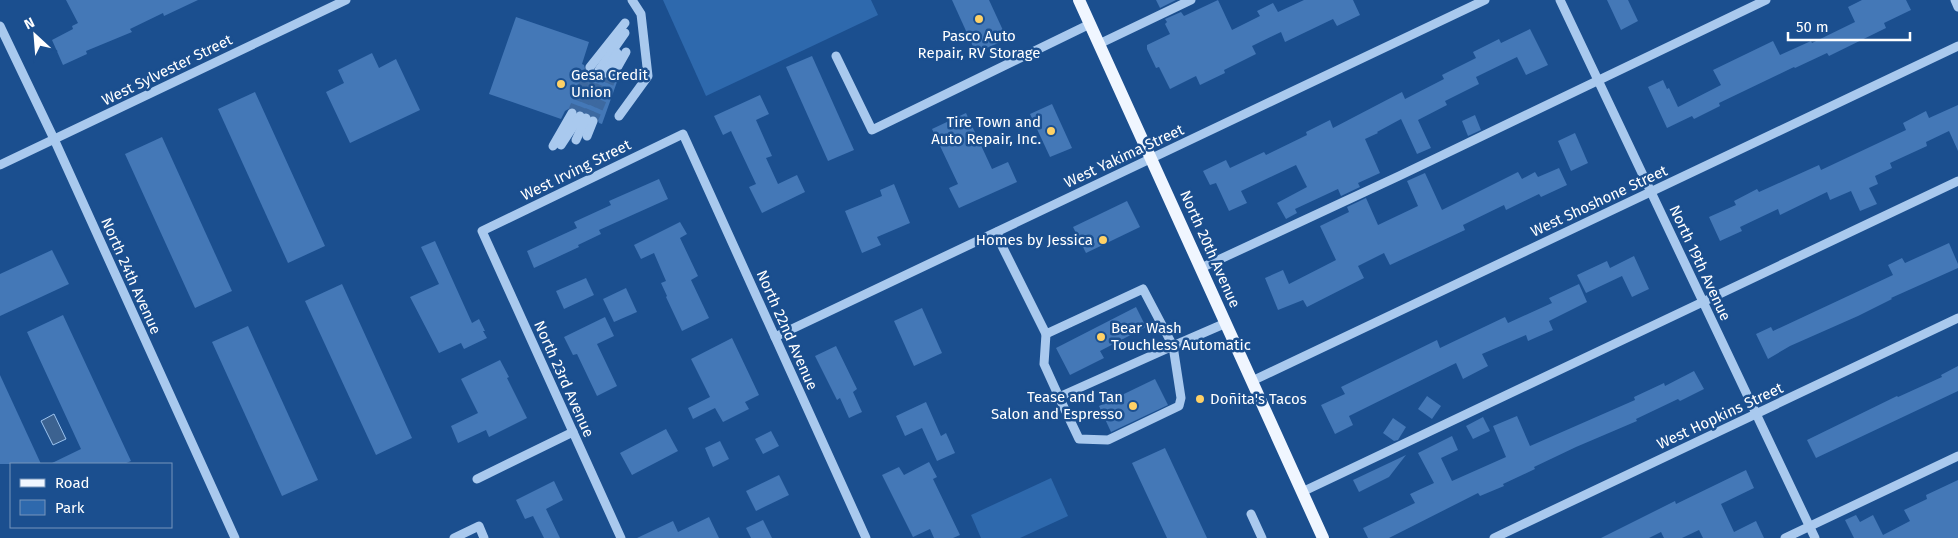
<svg xmlns="http://www.w3.org/2000/svg" width="1958" height="538" font-family="'Fira Sans',sans-serif">
  <rect width="100%" height="100%" fill="#1b4f8f"/>
  <g fill="#2e69ad">
    <polygon points="663,0 871,0 878,15 706,96"/>
    <polygon points="1051,478 1068,516 1020,538 981,538 971,515"/>
  </g>
  <polygon fill="#3c6290" stroke="#9cc4f0" points="54,414 66,439 53,445 41,421"/>
  <g fill="#4478b7">
    <polygon points="66,0 198,0 164,16 163,13 130,29 132,32 86,51 87,54 63,65 52,40 73,29 72,26 78,23"/>
    <polygon points="952,0 989,0 1007,39 976,53"/>
    <polygon points="1156,0 1176,0 1160,8"/>
    <polygon points="1218,0 1232,30 1260,16 1257,11 1273,3 1278,12 1304,0 1353,0 1360,15 1337,26 1333,19 1285,42 1281,32 1252,46 1256,54 1224,70 1225,73 1200,85 1196,76 1170,89 1159,67 1156,68 1147,49 1147,45 1170,34 1165,24 1167,22 1165,19 1181,12 1184,16"/>
    <polygon points="1607,0 1628,0 1638,21 1621,30"/>
    <polygon points="1862,0 1906,0 1911,10 1884,23 1886,28 1829,56 1827,53 1795,68 1794,67 1719,103 1720,106 1694,119 1692,116 1667,128 1648,87 1663,80 1667,89 1669,88 1678,107 1721,85 1713,70 1744,55 1773,41 1780,55 1811,41 1812,43 1855,22 1848,7"/>
    <polygon points="516,17 589,42 582,64 584,65 586,72 593,72 596,75 613,81 618,79 602,124 599,123 596,115 578,110 572,107 565,111 561,119 489,94"/>
    <polygon points="1530,29 1548,65 1526,75 1517,57 1476,77 1479,84 1445,101 1447,105 1418,120 1431,148 1417,154 1401,119 1377,132 1378,133 1365,139 1380,173 1358,183 1360,187 1341,196 1338,189 1295,209 1297,213 1286,219 1277,203 1307,187 1296,165 1241,191 1247,203 1229,211 1216,183 1210,185 1203,171 1226,160 1230,168 1264,152 1266,155 1307,135 1306,132 1330,120 1333,128 1402,92 1405,99 1444,79 1442,75 1476,58 1473,52 1499,39 1501,43"/>
    <polygon points="372,53 379,68 396,59 420,110 350,143 326,92 344,83 338,70"/>
    <polygon points="812,56 854,150 828,161 786,67"/>
    <polygon points="255,92 325,246 288,263 218,109"/>
    <polygon points="760,95 769,114 756,120 772,156 766,158 778,184 797,175 805,192 762,213 749,187 756,184 731,131 723,135 714,116"/>
    <polygon points="1052,104 1072,148 1050,157 1030,114"/>
    <polygon points="1958,105 1958,151 1949,131 1926,142 1927,146 1890,163 1892,168 1875,176 1878,184 1869,188 1877,204 1860,211 1851,191 1830,200 1827,192 1780,215 1778,209 1740,227 1742,231 1720,241 1709,217 1736,205 1734,201 1757,189 1759,192 1819,165 1821,170 1906,130 1903,123 1926,111 1929,118"/>
    <polygon points="966,113 992,169 1008,162 1017,182 959,208 949,188 958,184 932,129"/>
    <polygon points="1475,115 1481,130 1468,136 1462,121"/>
    <polygon points="1575,133 1588,163 1571,171 1558,141"/>
    <polygon points="162,137 232,291 195,308 125,154"/>
    <polygon points="1559,168 1567,185 1541,197 1539,194 1506,210 1504,205 1463,225 1465,230 1390,265 1384,253 1358,266 1364,278 1307,307 1303,300 1278,310 1265,278 1283,270 1289,284 1336,260 1320,226 1349,212 1347,207 1366,198 1378,225 1418,206 1407,181 1425,173 1442,210 1518,172 1522,179 1535,172 1538,177"/>
    <polygon points="659,179 668,199 599,230 601,234 578,245 579,247 534,268 527,251 577,228 574,222 611,205 609,201"/>
    <polygon points="894,184 910,223 877,237 881,245 862,253 845,211 882,196 880,190"/>
    <polygon points="1127,201 1140,227 1086,253 1073,227"/>
    <polygon points="680,222 687,234 680,238 698,276 691,280 709,318 682,331 666,297 667,296 661,283 666,281 654,253 641,259 634,245"/>
    <polygon points="435,241 472,323 479,319 485,331 483,331 487,338 464,349 461,343 439,353 410,297 439,284 421,247"/>
    <polygon points="1949,243 1958,264 1958,268 1891,298 1892,299 1858,316 1790,346 1768,359 1756,334 1771,327 1773,331 1893,275 1888,265 1902,258 1905,263"/>
    <polygon points="52,250 69,284 0,316 0,274"/>
    <polygon points="1634,256 1649,289 1632,297 1622,276 1586,293 1577,275 1607,261 1610,268"/>
    <polygon points="586,278 594,295 564,309 556,291"/>
    <polygon points="342,284 412,438 376,455 305,301"/>
    <polygon points="1579,284 1587,302 1549,321 1553,330 1528,341 1526,335 1482,354 1488,366 1463,379 1456,363 1349,416 1353,425 1335,434 1321,405 1345,394 1341,387 1437,340 1440,348 1505,317 1508,323 1552,303 1549,298"/>
    <polygon points="626,288 637,312 614,322 603,299"/>
    <polygon points="1136,307 1146,327 1100,351 1104,358 1070,375 1056,348"/>
    <polygon points="922,308 942,353 914,366 894,321"/>
    <polygon points="63,315 131,461 124,464 50,464 81,449 27,332"/>
    <polygon points="605,317 614,336 597,344 617,386 597,396 577,354 573,355 564,337"/>
    <polygon points="248,326 318,480 282,496 212,342"/>
    <polygon points="732,338 759,395 745,402 749,409 723,422 715,408 693,419 688,408 710,397 691,359"/>
    <polygon points="836,346 857,389 853,392 862,412 849,418 840,398 837,400 815,356"/>
    <polygon points="500,360 509,377 507,378 527,418 489,437 486,430 458,443 451,426 478,413 461,379"/>
    <polygon points="1958,366 1958,391 1816,458 1807,440 1897,396 1898,397 1942,377 1941,375"/>
    <polygon points="1694,371 1704,389 1680,401 1678,399 1636,419 1637,421 1576,447 1534,467 1535,469 1503,484 1504,486 1480,496 1478,493 1389,538 1368,538 1363,528 1415,503 1410,494 1434,483 1418,453 1452,436 1458,450 1441,458 1452,481 1506,457 1493,426 1517,416 1530,446 1635,400 1634,397 1664,383 1665,386"/>
    <polygon points="0,375 41,464 0,464"/>
    <polygon points="1155,379 1168,405 1111,432 1099,406"/>
    <polygon points="1427,396 1441,406 1432,419 1418,409"/>
    <polygon points="926,402 941,436 946,433 955,453 937,461 922,428 905,436 896,416"/>
    <polygon points="1483,417 1490,431 1473,439 1466,426"/>
    <polygon points="1393,418 1406,427 1398,440 1394,441 1383,433"/>
    <polygon points="666,429 678,451 632,475 620,453"/>
    <polygon points="771,431 779,446 763,454 755,439"/>
    <polygon points="720,441 729,459 713,467 705,448"/>
    <polygon points="1165,448 1207,538 1167,538 1132,463"/>
    <polygon points="1406,455 1389,477 1359,492 1353,480"/>
    <polygon points="929,462 937,477 933,479 960,535 953,538 934,538 930,529 913,537 882,475 899,467 904,475"/>
    <polygon points="1746,470 1754,488 1721,504 1734,532 1756,521 1764,538 1703,538 1699,530 1682,538 1664,538 1661,532 1649,538 1601,538 1675,501 1676,504"/>
    <polygon points="779,475 789,495 756,511 746,491"/>
    <polygon points="1958,480 1958,538 1854,538 1845,520 1856,515 1860,522 1873,515 1883,535 1910,521 1904,510 1927,499 1926,495"/>
    <polygon points="554,481 563,500 546,509 560,538 544,538 533,516 525,519 516,500"/>
    <polygon points="709,517 719,538 637,538 673,521 678,532"/>
    <polygon points="763,520 772,538 751,538 746,528"/>
  </g>
  <g fill="none" stroke-linecap="round" stroke-linejoin="round">
    <g stroke="#3d69a0" stroke-width="9" stroke-dasharray="9 4.5" stroke-linecap="butt">
      <polyline points="572,113 590,67"/>
      <polyline points="580,116 599,70"/>
      <polyline points="586,118 606,73"/>
      <polyline points="593,121 613,75"/>
    </g>
    <g stroke="#a9c9ee" stroke-width="9">
      <polyline points="1560,0 1815,538"/>
      <polyline points="1955,0 1958,7"/>
      <polyline points="0,26 54,139 235,538"/>
      <polyline points="1099,44 1191,0"/>
      <polyline points="836,56 872,130 1090,24"/>
      <polyline points="590,67 625,23"/>
      <polyline points="599,70 625,33"/>
      <polyline points="606,73 617,53"/>
      <polyline points="613,75 626,52"/>
      <polyline points="619,116 648,76 641,14 632,0"/>
      <polyline points="587,136 593,121"/>
      <polyline points="576,140 586,118"/>
      <polyline points="561,145 580,116"/>
      <polyline points="553,146 572,113"/>
      <polyline points="0,165 346,0"/>
      <polyline points="997,232 1002,246 1046,334 1143,289 1173,346 1059,397 1079,439 1108,440 1179,406 1181,398 1173,346 1226,323"/>
      <polyline points="1201,268 1399,176 1766,0"/>
      <polyline points="1046,334 1044,364 1059,397"/>
      <polyline points="775,337 1485,0"/>
      <polyline points="1252,381 1958,46"/>
      <polyline points="477,479 573,432"/>
      <polyline points="1302,492 1958,181"/>
      <polyline points="1251,514 1262,538"/>
      <polyline points="454,538 479,526 484,538"/>
      <polyline points="621,538 482,231 683,134 866,538"/>
      <polyline points="1494,538 1958,318"/>
      <polyline points="1785,538 1958,456"/>
    </g>
    <polyline stroke="#f0f6ff" stroke-width="12" points="1079,0 1323,538"/>
  </g>
  <g fill="#ffd166" stroke="#1b4f8f" stroke-width="2">
    <circle cx="979" cy="19" r="5"/>
    <circle cx="561" cy="84" r="5"/>
    <circle cx="1051" cy="131" r="5"/>
    <circle cx="1103" cy="240" r="5"/>
    <circle cx="1101" cy="337" r="5"/>
    <circle cx="1200" cy="399" r="5"/>
    <circle cx="1133" cy="406" r="5"/>
  </g>
  <g text-anchor="middle" dominant-baseline="central" stroke-width="5" stroke-linejoin="round" paint-order="stroke">
    <g font-size="15" fill="#fff" stroke="#1b4f8f" text-anchor="start">
      <text x="979" y="36" text-anchor="middle">Pasco Auto<tspan x="979" dy="17">Repair, RV Storage</tspan></text>
      <text x="571" y="75">Gesa Credit<tspan x="571" dy="17">Union</tspan></text>
      <text x="1041" y="122" text-anchor="end">Tire Town and<tspan x="1041" dy="17">Auto Repair, Inc.</tspan></text>
      <text x="1093" y="240" text-anchor="end">Homes by Jessica</text>
      <text x="1111" y="328">Bear Wash<tspan x="1111" dy="17">Touchless Automatic</tspan></text>
      <text x="1123" y="397" text-anchor="end">Tease and Tan<tspan x="1123" dy="17">Salon and Espresso</tspan></text>
      <text x="1210" y="399">Doñita's Tacos</text>
    </g>
    <g font-size="15" fill="#fff" stroke="#1b4f8f">
      <text transform="translate(167 70) rotate(-26)">West Sylvester Street</text>
      <text transform="translate(1124 156) rotate(-25)">West Yakima Street</text>
      <text transform="translate(576 170) rotate(-26)">West Irving Street</text>
      <text transform="translate(1599 201) rotate(-25)">West Shoshone Street</text>
      <text transform="translate(1210 249) rotate(66)">North 20th Avenue</text>
      <text transform="translate(1700 263) rotate(65)">North 19th Avenue</text>
      <text transform="translate(131 276) rotate(66)">North 24th Avenue</text>
      <text transform="translate(787 330) rotate(66)">North 22nd Avenue</text>
      <text transform="translate(564 379) rotate(66)">North 23rd Avenue</text>
      <text transform="translate(1720 416) rotate(-25)">West Hopkins Street</text>
    </g>
  </g>
  <rect x="10" y="463" width="162" height="65" fill="#1b4f8f" stroke="#7695bc"/>
  <rect x="20" y="479" width="25" height="8" fill="#f0f6ff" stroke="#7695bc"/>
  <text x="55" y="488" font-size="15" fill="#ffffff">Road</text>
  <rect x="20" y="500" width="25" height="15" fill="#2e69ad" stroke="#7695bc"/>
  <text x="55" y="513" font-size="15" fill="#ffffff">Park</text>
  <g transform="translate(35 35) rotate(334)" stroke="#1b4f8f" stroke-width="4" paint-order="stroke">
  <path d="M0-4L9 19L0 12L-9 19Z" fill="#ffffff"/>
  <text y="-8" font-size="14" font-weight="bold" text-anchor="middle" fill="#ffffff">N</text>
  </g>
  <path d="M1788 32v8h122v-8" fill="none" stroke="#ffffff" stroke-width="2.5"/>
  <text x="1796" y="32" font-size="15" fill="#ffffff" stroke="#1b4f8f" stroke-width="4" paint-order="stroke">50 m</text>
</svg>
